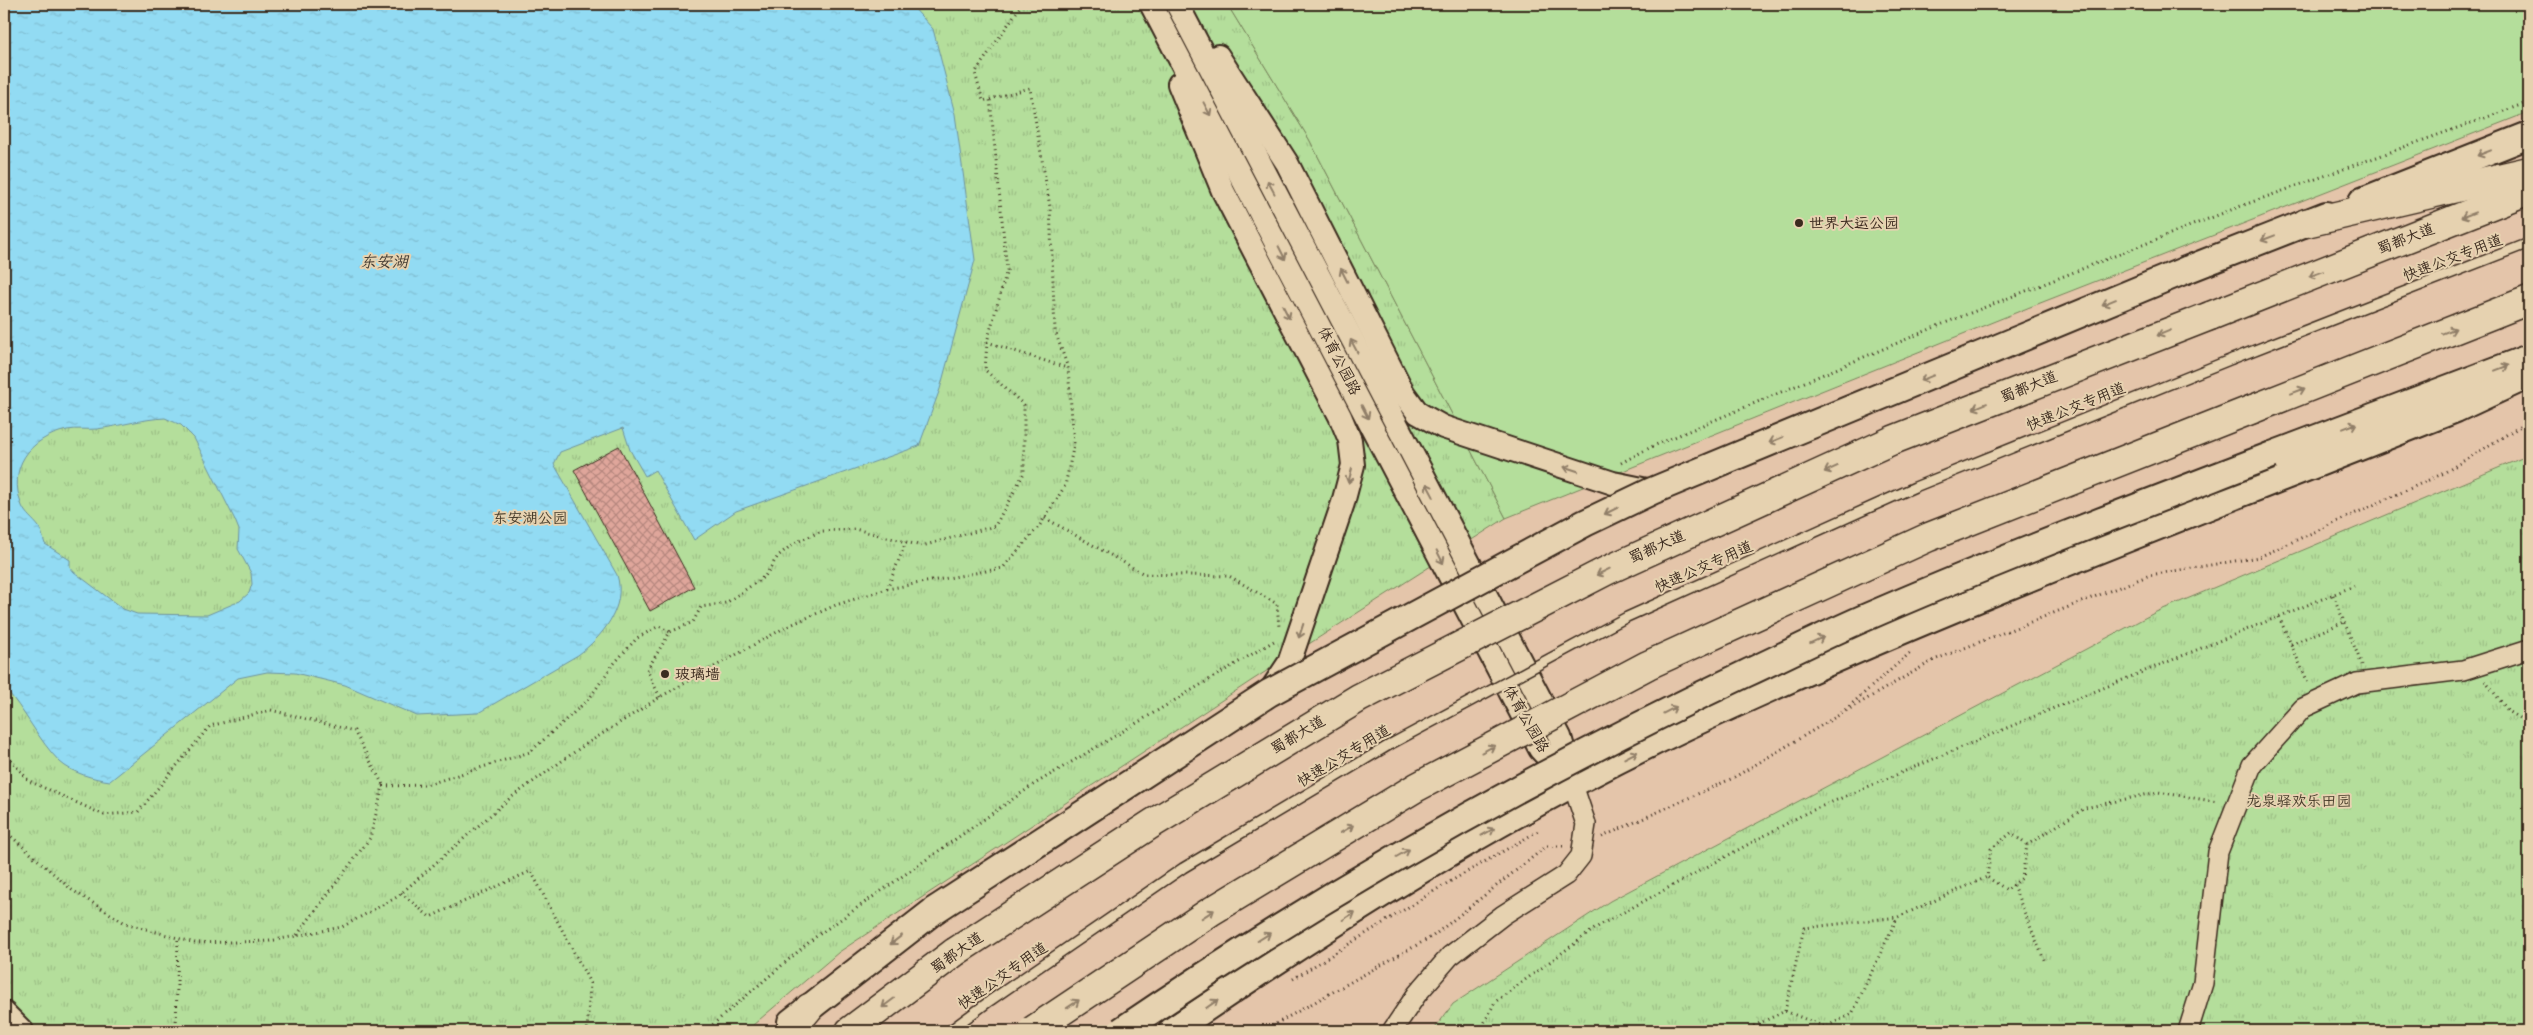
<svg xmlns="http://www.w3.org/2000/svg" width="2533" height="1035" font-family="Pangolin,'LXGW WenKai TC',sans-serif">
  <defs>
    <pattern id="park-tufts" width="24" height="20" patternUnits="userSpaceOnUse" patternTransform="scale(1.25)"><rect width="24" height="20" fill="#b4de9b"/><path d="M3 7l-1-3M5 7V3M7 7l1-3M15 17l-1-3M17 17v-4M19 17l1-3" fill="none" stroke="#9cbf85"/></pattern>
    <pattern id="water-ripples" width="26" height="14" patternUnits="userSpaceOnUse" patternTransform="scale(1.25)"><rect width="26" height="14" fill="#92dbf3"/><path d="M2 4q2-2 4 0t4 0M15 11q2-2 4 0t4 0" fill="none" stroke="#7fbcd0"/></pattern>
    <pattern id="building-cross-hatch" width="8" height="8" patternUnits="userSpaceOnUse" patternTransform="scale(1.25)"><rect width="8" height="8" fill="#dfa69b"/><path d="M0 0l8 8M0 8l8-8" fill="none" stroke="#b6877e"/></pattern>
  </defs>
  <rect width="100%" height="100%" fill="#e4c5aa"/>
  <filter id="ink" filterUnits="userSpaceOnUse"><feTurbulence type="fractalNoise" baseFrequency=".02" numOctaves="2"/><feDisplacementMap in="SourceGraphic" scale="10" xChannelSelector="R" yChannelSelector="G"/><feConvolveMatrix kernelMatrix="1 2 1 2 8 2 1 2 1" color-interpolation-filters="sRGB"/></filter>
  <g filter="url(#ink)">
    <g fill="url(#park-tufts)" stroke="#78845c">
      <polygon points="4,4 1227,4 1309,139 1506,518 1254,679 839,952 746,1031 4,1031"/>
      <polygon points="2529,455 2529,1031 1433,1031 1453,1004 1610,901 2156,612"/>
    </g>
    <polygon fill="#b4de9b" stroke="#78845c" points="1227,4 2529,4 2529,112 2030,307 1506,518 1309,139"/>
    <path fill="url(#water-ripples)" stroke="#6f949e" fill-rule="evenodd" d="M4,4H910L933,29L955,114L975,260L940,389L919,446L736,511L694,540L655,470L645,476L630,450L623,428L560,452L554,464L617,575C627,607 602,637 578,655L478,713L417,716L345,685L295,673L267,672L238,678L110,781C94,779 72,773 60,762C38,740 25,710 4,687ZM165,418L181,425L194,438L235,520L239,530L238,549L251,573L252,584L249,593L240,601L207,615L137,614L123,609L74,572L70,567V560L45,544C43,539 42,531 39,527C33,519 26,515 22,506C7,468 29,438 67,430C77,428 87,430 97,429C120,426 142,419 165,418Z"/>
    <polygon fill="url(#building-cross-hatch)" stroke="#3b2a1e" points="619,446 694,587 650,611 574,470"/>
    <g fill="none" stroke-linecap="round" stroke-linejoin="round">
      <defs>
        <g id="service">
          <polyline points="2232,359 2529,243"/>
          <polyline points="949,1031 991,1000"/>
        </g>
        <g id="minor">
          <polyline points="1392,1031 1417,994 1450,956 1503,915 1566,875 1581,856 1586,824 1573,785"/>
          <polyline points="2188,1031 2203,983 2218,852 2252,765 2303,708 2357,683 2463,670 2529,649"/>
        </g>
        <g id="tertiary">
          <polyline points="1151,4 1540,749 1570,781"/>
          <polyline points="1177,4 1560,737 1572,779"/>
          <polyline points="1218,56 1287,163 1404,394 1418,413 1443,427 1613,483 1652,491"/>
          <polyline points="1179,84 1223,191 1340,416 1350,440 1353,465 1343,503 1289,663 1269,693"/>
          <polyline points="4,1013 22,1031"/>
        </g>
        <g id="secondary">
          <polyline points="2362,201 2529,135"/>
          <polyline points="2186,270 2326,215"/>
          <polyline points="2272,455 2526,359"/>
          <polyline points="791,1022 935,910"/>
          <path d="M1172,1031C1335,919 1506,812 1685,727C1937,609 2198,511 2456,409L2529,375"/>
        </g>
        <g id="trunk">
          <polyline points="2306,223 2529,171"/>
          <polyline points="2210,316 2529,190"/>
          <polyline points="2253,409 2529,300"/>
          <polyline points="790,1031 809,1008"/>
          <polyline points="850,1031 955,952"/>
        </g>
      </defs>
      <use href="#service" stroke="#3b2a1e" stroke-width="12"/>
      <use href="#minor" stroke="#3b2a1e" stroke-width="22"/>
      <use href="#tertiary" stroke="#3b2a1e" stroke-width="26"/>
      <use href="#secondary" stroke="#3b2a1e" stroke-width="30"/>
      <use href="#trunk" stroke="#3b2a1e" stroke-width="31"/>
      <g stroke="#3b2a1e" stroke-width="3" stroke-dasharray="1 4" stroke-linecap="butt">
        <polyline points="987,342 1067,368"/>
        <polyline points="1621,463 1653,446 1940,325 2241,206 2529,102"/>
        <polyline points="1045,518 1144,574 1229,576 1277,604 1279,627"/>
        <polyline points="887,589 906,542"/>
        <polyline points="2333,595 2362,665"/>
        <polyline points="2279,617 2309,685"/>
        <polyline points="2291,644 2344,622"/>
        <polyline points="2485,681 2509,712 2529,724"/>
        <polyline points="660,697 647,670 670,632 693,622 701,607 726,603 765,576 778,556 794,543 822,531 855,529 922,546 995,526 1024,473 1024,405 985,370 987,342 1007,270 990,99"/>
        <polyline points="1846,711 1934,660 2150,575 2259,557 2442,474 2529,421"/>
        <polyline points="4,752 29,781 104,815 138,812 210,726 271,710 354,731 383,785"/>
        <polyline points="4,830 72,890 125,923 195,943 270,941 342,927 397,897 509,799 580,748 660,697 786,627 836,605 887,589 1003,568 1040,525 1065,486 1074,444 1068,368 1055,331 1050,207 1030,88 983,101 975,73 1022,4"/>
        <polyline points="1602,837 1733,778 1839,715 1910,653"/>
        <polyline points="2027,845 2011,833 1991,849 1987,877 2007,890 2022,878 2027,845 2085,808 2158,792 2218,802"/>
        <polyline points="2013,885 2045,962"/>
        <polyline points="401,893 430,917 531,871 590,983 587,1031"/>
        <polyline points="297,935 370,838 383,786 426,785 530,752 589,699 611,667 637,638 659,626 670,632"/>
        <polyline points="1293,979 1439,888 1540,830"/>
        <polyline points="1785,1011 1804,928 1898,917 1987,877"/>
        <polyline points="176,1031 178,938"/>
        <polyline points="705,1031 814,938 1033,785 1274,641"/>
        <polyline points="1263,1031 1433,936 1547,846 1565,846"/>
        <polyline points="1480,1031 1495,1002 1600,925 1806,813 2054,708 2354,586"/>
        <polyline points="1753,1031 1754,1026 1785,1011 1825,1027 1852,1014 1897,918"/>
      </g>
      <use href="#service" stroke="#e6d2b0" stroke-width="9"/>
      <use href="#minor" stroke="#e6d2b0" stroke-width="19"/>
      <use href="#tertiary" stroke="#e6d2b0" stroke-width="22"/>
      <use href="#secondary" stroke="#e6d2b0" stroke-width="26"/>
      <use href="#trunk" stroke="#e6d2b0" stroke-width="28"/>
      <defs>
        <polyline id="service-bridge" points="991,1000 1183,868 1391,744 1627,617 1915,487 2232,359"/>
        <g id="secondary-bridge">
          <polyline points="935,910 1269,693 1585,523 1652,491 2186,270"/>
          <path d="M1121,1031C1321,895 1527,777 1745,674C1784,656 1823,636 1862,619C1997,560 2135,508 2272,455"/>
        </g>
        <g id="trunk-bridge">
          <polyline points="955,952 1153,823 1359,698 1606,571 1893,440 2210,316"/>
          <polyline points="1032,1031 1210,912 1417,787 1648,665 1929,537 2253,409"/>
        </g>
      </defs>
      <use href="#service-bridge" stroke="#3b2a1e" stroke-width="12" stroke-linecap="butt"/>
      <use href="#secondary-bridge" stroke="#3b2a1e" stroke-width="30" stroke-linecap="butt"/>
      <use href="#trunk-bridge" stroke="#3b2a1e" stroke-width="31" stroke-linecap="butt"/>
      <use href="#service-bridge" stroke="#e6d2b0" stroke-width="9"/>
      <use href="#secondary-bridge" stroke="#e6d2b0" stroke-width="26"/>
      <use href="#trunk-bridge" stroke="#e6d2b0" stroke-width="28"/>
    </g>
    <defs><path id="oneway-shaft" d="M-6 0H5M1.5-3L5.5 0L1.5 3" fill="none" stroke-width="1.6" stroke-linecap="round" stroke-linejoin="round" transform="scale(1.25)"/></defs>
    <g stroke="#907e67">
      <use href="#oneway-shaft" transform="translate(1207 109) rotate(62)"/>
      <use href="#oneway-shaft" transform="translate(2484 153) rotate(159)"/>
      <use href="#oneway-shaft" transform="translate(1271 187) rotate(-118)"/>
      <use href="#oneway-shaft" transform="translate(2468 215) rotate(159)"/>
      <use href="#oneway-shaft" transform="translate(2268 238) rotate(159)"/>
      <use href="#oneway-shaft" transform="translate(1282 253) rotate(63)"/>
      <use href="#oneway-shaft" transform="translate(2316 274) rotate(159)"/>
      <use href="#oneway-shaft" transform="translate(1344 275) rotate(-117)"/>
      <use href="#oneway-shaft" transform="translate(2109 302) rotate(158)"/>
      <use href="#oneway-shaft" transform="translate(1286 312) rotate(63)"/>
      <use href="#oneway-shaft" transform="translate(2449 331) rotate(-21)"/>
      <use href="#oneway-shaft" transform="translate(2164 333) rotate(158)"/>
      <use href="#oneway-shaft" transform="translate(1354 346) rotate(-118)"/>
      <use href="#oneway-shaft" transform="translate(2502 368) rotate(-21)"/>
      <use href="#oneway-shaft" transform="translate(1927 378) rotate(158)"/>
      <use href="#oneway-shaft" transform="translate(2298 391) rotate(-21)"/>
      <use href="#oneway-shaft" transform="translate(1980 406) rotate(158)"/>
      <use href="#oneway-shaft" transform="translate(1365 412) rotate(63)"/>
      <use href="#oneway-shaft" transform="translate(2350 426) rotate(-21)"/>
      <use href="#oneway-shaft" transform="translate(1776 440) rotate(158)"/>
      <use href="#oneway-shaft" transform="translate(1571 469) rotate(-162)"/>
      <use href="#oneway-shaft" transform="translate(1831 469) rotate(156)"/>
      <use href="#oneway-shaft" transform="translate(1350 476) rotate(105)"/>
      <use href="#oneway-shaft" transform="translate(1430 490) rotate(-118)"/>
      <use href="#oneway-shaft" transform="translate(1611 511) rotate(154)"/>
      <use href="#oneway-shaft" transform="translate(1440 557) rotate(63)"/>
      <use href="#oneway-shaft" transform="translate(1603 572) rotate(154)"/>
      <use href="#oneway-shaft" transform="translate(1301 631) rotate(108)"/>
      <use href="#oneway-shaft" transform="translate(1817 640) rotate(-25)"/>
      <use href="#oneway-shaft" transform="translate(1670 710) rotate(-27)"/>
      <use href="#oneway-shaft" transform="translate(1488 749) rotate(-28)"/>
      <use href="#oneway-shaft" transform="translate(1631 755) rotate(-27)"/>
      <use href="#oneway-shaft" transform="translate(1347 829) rotate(-31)"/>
      <use href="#oneway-shaft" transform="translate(1488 832) rotate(-29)"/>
      <use href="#oneway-shaft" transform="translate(1403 853) rotate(-30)"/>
      <use href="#oneway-shaft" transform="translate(1208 914) rotate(-33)"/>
      <use href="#oneway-shaft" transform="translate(1349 916) rotate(-32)"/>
      <use href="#oneway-shaft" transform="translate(1264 937) rotate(-32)"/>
      <use href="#oneway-shaft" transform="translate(896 940) rotate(142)"/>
      <use href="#oneway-shaft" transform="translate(888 1003) rotate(143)"/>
      <use href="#oneway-shaft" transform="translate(1073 1004) rotate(-34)"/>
      <use href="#oneway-shaft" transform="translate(1212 1004) rotate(-35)"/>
    </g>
  </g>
  <g fill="#3b2a1e" stroke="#e6d2b0" stroke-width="2">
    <circle cx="1799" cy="223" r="5"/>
    <circle cx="665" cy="674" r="5"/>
  </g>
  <g text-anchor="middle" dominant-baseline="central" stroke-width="4" stroke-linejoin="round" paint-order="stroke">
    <g font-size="15" fill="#3b2a1e" stroke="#e6d2b0" text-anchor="start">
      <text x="1809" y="223">世界大运公园</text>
      <text x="675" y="674">玻璃墙</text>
    </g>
    <g font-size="15" fill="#3b2a1e" stroke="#e6d2b0">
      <text transform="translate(2406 239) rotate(-21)">蜀都大道</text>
      <text transform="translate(2453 258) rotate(-21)">快速公交专用道</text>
      <text transform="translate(1339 361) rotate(63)">体育公园路</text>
      <text transform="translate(2029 387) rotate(-22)">蜀都大道</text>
      <text transform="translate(2076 407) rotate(-22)">快速公交专用道</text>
      <text transform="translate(1657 547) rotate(-24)">蜀都大道</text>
      <text transform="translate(1704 567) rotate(-24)">快速公交专用道</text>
      <text transform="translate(1526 719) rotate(60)">体育公园路</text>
      <text transform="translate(1298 735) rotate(-31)">蜀都大道</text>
      <text transform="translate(1344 756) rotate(-31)">快速公交专用道</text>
      <text transform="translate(957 953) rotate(-35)">蜀都大道</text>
      <text transform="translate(1003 976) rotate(-35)">快速公交专用道</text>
    </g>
    <g font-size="15" fill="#473c2a" stroke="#e6d2b0">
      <text x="530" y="518">东安湖公园</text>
      <text x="2299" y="801">龙泉驿欢乐田园</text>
    </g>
    <g font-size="16" font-style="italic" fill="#443c33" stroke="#e6d2b0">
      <text x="384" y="262">东安湖</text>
    </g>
  </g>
  <rect width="2533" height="1035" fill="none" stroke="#e6d2b0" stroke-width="20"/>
  <rect x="10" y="10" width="2513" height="1015" fill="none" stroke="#3b2a1e" stroke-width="2" filter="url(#ink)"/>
</svg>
